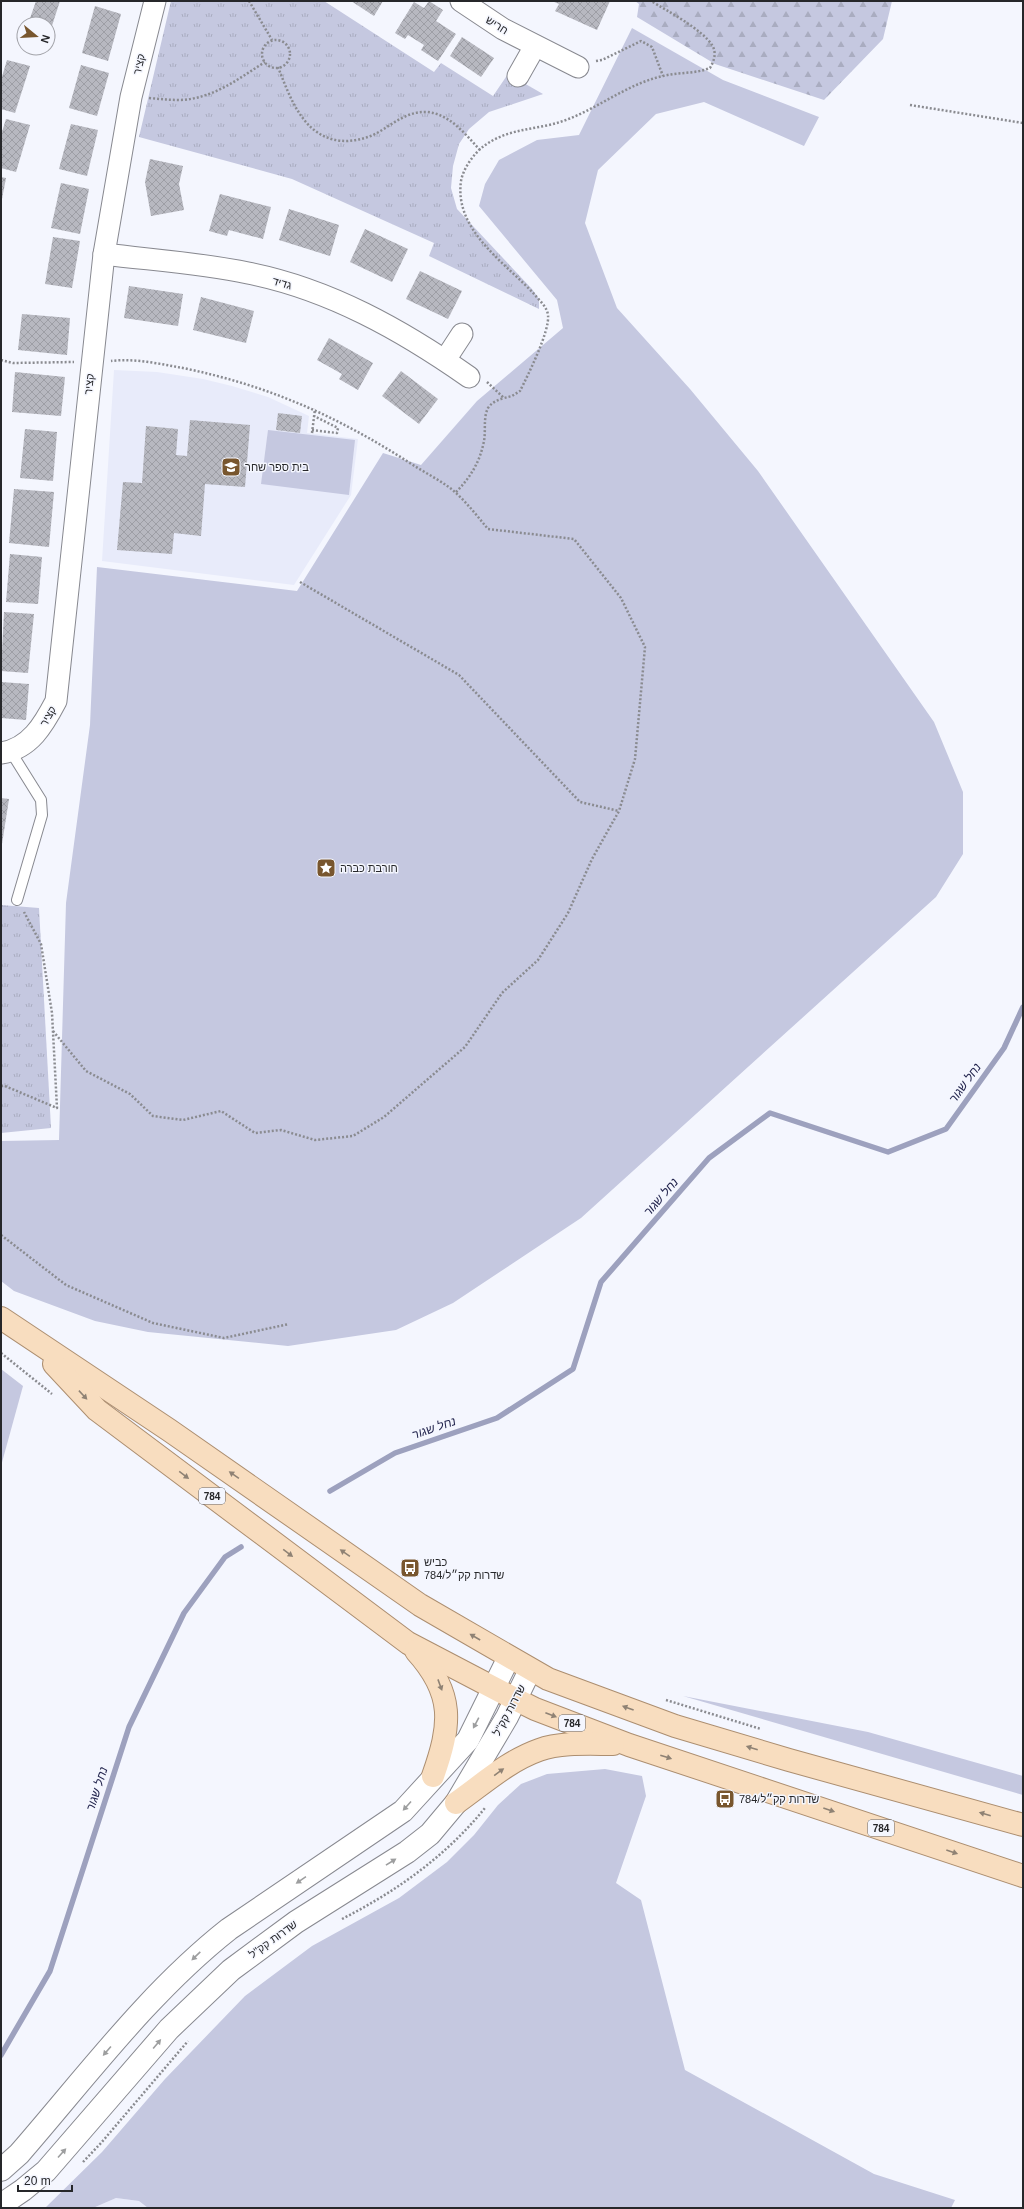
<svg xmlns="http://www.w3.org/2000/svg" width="1024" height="2209" font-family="Arial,Heebo,sans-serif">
  <defs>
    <pattern id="forest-firs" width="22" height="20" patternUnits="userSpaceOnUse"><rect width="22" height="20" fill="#c5c8e0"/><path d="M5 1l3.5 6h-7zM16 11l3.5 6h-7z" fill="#a9acc0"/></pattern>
    <pattern id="park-tufts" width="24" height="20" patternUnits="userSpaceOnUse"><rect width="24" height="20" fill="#c5c8e0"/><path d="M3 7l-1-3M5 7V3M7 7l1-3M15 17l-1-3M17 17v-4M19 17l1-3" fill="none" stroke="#a9acc0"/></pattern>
    <pattern id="building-cross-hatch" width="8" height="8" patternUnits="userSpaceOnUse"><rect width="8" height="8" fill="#b7b8c0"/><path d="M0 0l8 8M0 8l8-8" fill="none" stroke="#9d9ea5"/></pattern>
  </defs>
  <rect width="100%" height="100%" fill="#f4f6fe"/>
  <g fill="#e8ebfa">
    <polygon points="114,370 157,372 203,379 232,386 268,397 309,416 307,433 358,439 351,495 294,585 102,561"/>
    <polygon points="116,2198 139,2201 148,2208 93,2208"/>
  </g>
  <g fill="#c5c8e0">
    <polygon points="632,28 723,80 819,117 804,146 704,102 656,114 598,170 585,223 617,308 690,389 758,471 934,722 963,792 963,854 936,897 581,1218 453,1303 396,1330 288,1346 148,1332 95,1321 14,1291 1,1281 1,1141 59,1140 66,903 90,725 97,567 297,591 383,453 421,465 477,401 563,328 557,300 479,206 485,184 499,160 537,140 579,135"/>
    <polygon points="268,430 355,440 349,495 261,484"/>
    <polygon points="1,1369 23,1386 1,1466"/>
    <polygon points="683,1696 868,1732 1023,1776 1023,1795"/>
    <polygon points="605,1769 642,1776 646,1796 616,1883 641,1900 685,2070 874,2174 955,2200 951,2208 148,2208 139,2201 116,2198 93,2208 45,2208 102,2152 165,2079 245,1996 312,1946 399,1898 447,1862 474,1835 498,1805 521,1784 547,1774"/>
  </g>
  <polygon fill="url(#forest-firs)" points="635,1 892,1 883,39 824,100 715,64 637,17 639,4"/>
  <g fill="url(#park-tufts)">
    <polygon points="171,1 324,1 434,72 441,63 493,96 508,74 543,94 489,112 469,129 459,144 453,166 451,188 457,209 532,289 539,299 539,309 429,256 434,243 292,179 139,137"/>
    <polygon points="1,905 39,908 51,1128 1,1133"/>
  </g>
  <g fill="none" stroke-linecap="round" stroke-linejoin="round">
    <g stroke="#9da1be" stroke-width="5.5">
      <polyline points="330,1491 395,1453 497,1418 573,1369 601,1282 709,1158 770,1113 888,1152 946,1129 1004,1048 1023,1007"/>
      <polyline points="1,2055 50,1971 129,1727 184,1613 225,1557 241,1547"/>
    </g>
  </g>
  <g fill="url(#building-cross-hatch)">
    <polygon points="36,1 60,1 48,38 48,24 28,24"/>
    <polygon points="351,1 383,1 374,16"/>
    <polygon points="429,1 443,10 436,21 456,34 438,61 421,50 424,45 408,35 405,39 395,33 414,2 424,8"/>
    <polygon points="552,1 610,1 597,30 555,11 559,4"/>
    <polygon points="95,6 121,14 108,61 82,53"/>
    <polygon points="462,37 494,58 481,77 450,56"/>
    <polygon points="7,60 30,66 15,113 1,109 1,80"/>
    <polygon points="81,65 109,73 97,116 69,108"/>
    <polygon points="6,119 30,125 16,172 1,168 1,135"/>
    <polygon points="71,124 98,130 87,176 59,169"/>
    <polygon points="150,159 183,166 179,184 184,210 151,216 145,182"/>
    <polygon points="1,177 6,178 2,199 1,199"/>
    <polygon points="61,183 89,189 80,234 51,228"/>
    <polygon points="220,194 271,207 263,239 229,230 227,236 209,231"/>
    <polygon points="289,209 339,225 330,256 279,240"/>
    <polygon points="365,229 408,249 392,282 350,262"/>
    <polygon points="53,237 80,241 72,288 45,284"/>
    <polygon points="420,271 462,291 448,319 406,299"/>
    <polygon points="129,286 183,294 178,326 124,318"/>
    <polygon points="201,297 254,311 246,343 193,330"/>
    <polygon points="22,314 70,318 67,355 18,350"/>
    <polygon points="329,338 373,363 358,390 339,379 342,374 317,360"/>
    <polygon points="401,371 438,399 419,424 382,396"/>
    <polygon points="15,372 65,377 61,416 12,412"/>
    <polygon points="278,413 302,416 300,433 276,430"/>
    <polygon points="190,420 250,425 245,487 205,484 201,536 174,533 172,554 117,550 123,482 142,483 146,426 178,429 176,455 187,456"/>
    <polygon points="25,429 57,432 53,481 20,478"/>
    <polygon points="14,489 54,492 49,547 9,543"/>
    <polygon points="10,554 42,557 38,604 6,602"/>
    <polygon points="4,612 34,614 28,673 1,671"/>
    <polygon points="1,682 29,684 26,720 1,718"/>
    <polygon points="1,798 9,799 2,844 1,844"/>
  </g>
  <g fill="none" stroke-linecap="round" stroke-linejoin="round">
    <defs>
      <polyline id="lane" points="11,752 41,800 42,815 17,900"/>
      <g id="street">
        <polyline points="461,1 503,29 578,67"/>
        <polyline points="518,76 535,46"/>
        <path d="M104,254C152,260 201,263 248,273C329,289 402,330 469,377"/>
        <polyline points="445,360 462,334"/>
        <path d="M1,753C30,749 44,724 56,701L104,254L131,97L155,1"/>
      </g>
      <g id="secondary">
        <path d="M1,2170L19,2154C86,2077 149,1992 229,1929L403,1811L468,1740L509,1657"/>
        <polyline points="1,2205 23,2190 46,2171 169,2029 231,1970 296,1922 407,1852 430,1834 456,1803 507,1717 530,1670"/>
      </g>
      <g id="primary">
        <polyline points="1,1318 169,1430 420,1605 548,1679 675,1726 789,1760 1023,1825"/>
        <polyline points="54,1364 97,1410 408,1643 515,1699 535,1709 629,1745 1023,1876"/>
        <path d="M416,1651C455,1694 451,1725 433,1776"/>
        <path d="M456,1803C483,1784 508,1761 539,1750C561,1742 590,1744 613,1744"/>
      </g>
    </defs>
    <use href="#lane" stroke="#888990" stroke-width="12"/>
    <use href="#street" stroke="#888990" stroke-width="23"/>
    <use href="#secondary" stroke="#888990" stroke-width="24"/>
    <use href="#primary" stroke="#ac8e70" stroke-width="24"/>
    <g stroke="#8a8b90" stroke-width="2.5" stroke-dasharray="2 2" stroke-linecap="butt">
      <polyline points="249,1 272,40"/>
      <circle cx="276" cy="54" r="14"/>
      <polyline points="596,61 602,60 641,41 652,47 663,76"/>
      <path d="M278,67C291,100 305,142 348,141C358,140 368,138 377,133C393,124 407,111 427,112C450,114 465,134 480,150"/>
      <path d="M149,98C160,99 170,100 181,100C214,98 238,79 265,62"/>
      <polyline points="910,105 1023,123"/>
      <polyline points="1,360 13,363 74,362"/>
      <path d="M487,382L504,398L512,396L520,391C528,375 550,331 548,315C547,307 540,301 535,295C506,263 454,231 461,181C463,169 474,153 484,146C504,131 526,130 549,125C590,116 622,85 663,76C679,72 695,74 710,68C714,61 717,53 712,45C703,30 666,10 651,1"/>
      <polyline points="312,430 337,433 338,428 314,416"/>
      <polyline points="312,433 315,409"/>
      <path d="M456,492C470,478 480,462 484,441C486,431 483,418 488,408C492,402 498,400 504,398"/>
      <polyline points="300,582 459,675 580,802 619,811"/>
      <path d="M53,1031L86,1071L130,1094L153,1116L183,1120L221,1111L255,1133L281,1130L315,1140L353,1136L384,1117L465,1047L502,993L538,960L568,913L592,859L619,811L635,759L645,647L621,598L574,539L488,529C478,517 468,504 456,493C444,482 427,474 413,465C339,417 270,386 183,368C160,364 135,358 111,361"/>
      <polyline points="1,1086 5,1086 57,1108 52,1013 41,944 24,912"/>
      <polyline points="1,1235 66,1285 153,1323 224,1338 289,1324"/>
      <polyline points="1,1353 52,1394"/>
      <polyline points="666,1700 761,1729"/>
      <path d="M342,1919C397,1891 446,1856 485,1808"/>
      <polyline points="83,2162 101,2143 188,2041"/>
    </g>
    <use href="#lane" stroke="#fff" stroke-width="10"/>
    <use href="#street" stroke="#fff" stroke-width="21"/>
    <use href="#secondary" stroke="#fff" stroke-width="22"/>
    <use href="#primary" stroke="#f8ddbf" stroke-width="22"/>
  </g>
  <defs><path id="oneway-solid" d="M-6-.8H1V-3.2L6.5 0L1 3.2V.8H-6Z"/></defs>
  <g fill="#8f8274">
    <use href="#oneway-solid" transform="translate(83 1395) rotate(47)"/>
    <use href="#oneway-solid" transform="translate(184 1475) rotate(37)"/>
    <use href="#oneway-solid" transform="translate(234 1475) rotate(-145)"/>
    <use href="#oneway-solid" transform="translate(288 1553) rotate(37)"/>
    <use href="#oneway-solid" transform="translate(345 1553) rotate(-145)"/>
    <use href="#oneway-solid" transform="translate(475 1637) rotate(-150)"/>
    <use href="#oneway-solid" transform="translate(440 1685) rotate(70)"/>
    <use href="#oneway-solid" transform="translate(628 1708) rotate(-160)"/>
    <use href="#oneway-solid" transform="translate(551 1715) rotate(21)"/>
    <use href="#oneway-solid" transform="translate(752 1748) rotate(-163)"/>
    <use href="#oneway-solid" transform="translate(666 1757) rotate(18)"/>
    <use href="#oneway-solid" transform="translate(499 1772) rotate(-36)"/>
    <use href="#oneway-solid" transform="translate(829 1810) rotate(19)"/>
    <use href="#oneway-solid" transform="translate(985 1814) rotate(-164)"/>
    <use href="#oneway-solid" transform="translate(952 1852) rotate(19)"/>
  </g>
  <g fill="#9d9e9f">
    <use href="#oneway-solid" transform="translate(476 1723) rotate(118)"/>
    <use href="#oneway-solid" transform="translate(407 1806) rotate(132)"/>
    <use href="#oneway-solid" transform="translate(391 1862) rotate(-32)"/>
    <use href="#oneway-solid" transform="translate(301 1880) rotate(146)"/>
    <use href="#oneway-solid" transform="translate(196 1956) rotate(136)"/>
    <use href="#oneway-solid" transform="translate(157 2044) rotate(-50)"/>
    <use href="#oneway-solid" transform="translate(107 2051) rotate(131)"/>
    <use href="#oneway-solid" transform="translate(62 2153) rotate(-48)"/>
  </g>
  <defs>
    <symbol id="school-square" viewBox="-11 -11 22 22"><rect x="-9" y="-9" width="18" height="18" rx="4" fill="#78562e" stroke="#f4f6fe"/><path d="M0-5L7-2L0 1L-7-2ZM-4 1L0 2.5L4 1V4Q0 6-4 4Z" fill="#fff"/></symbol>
    <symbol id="sight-square" viewBox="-11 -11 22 22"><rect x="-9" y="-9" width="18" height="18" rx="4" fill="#78562e" stroke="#f4f6fe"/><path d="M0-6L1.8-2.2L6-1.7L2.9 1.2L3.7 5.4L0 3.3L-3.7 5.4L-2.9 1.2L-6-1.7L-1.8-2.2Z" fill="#fff"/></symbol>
    <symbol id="bus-square" viewBox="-11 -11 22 22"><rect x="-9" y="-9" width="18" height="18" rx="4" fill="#78562e" stroke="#f4f6fe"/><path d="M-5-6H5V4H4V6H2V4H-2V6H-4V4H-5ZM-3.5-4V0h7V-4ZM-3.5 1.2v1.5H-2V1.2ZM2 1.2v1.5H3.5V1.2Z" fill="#fff"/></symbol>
  </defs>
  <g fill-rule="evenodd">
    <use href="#school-square" x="220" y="456" width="22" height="22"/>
    <use href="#sight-square" x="315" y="857" width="22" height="22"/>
    <use href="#bus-square" x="399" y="1557" width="22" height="22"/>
    <use href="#bus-square" x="714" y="1788" width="22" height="22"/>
  </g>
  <g text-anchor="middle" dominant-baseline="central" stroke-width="3" stroke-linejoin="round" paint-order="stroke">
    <g fill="#f4f6fe" stroke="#64656a" stroke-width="1">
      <rect x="199" y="1488" width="26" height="16" rx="3"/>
      <rect x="559" y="1715" width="26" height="16" rx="3"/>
      <rect x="868" y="1820" width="26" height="16" rx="3"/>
    </g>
    <g font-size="10" font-weight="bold" fill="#26272a">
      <text x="212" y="1496">784</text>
      <text x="572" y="1723">784</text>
      <text x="881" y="1828">784</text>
    </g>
    <g font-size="11" fill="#26272a" stroke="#f4f6fe">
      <text transform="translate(497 25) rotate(32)">חריש</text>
      <text transform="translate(139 64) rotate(-77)">קציר</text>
      <text transform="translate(282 283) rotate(16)">גדיד</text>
      <text transform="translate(89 384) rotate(-84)">קציר</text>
      <text transform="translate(48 716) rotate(-60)">קציר</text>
      <text transform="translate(509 1710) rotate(-62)">שדרות קק"ל</text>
      <text transform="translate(273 1939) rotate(-36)">שדרות קק"ל</text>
    </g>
    <g font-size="11" fill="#26272a" stroke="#f4f6fe" text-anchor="start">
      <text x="245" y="467">בית ספר שחר</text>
      <text x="340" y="868">חורבת כברה</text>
      <text x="424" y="1562">כביש<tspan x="424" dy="13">784/שדרות קק״ל</tspan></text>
      <text x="739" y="1799">784/שדרות קק״ל</text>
    </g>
    <g font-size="12" font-style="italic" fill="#24264f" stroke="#f4f6fe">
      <text transform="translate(965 1083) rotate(-54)">נחל שגור</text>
      <text transform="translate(661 1197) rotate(-49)">נחל שגור</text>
      <text transform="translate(434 1428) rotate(-19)">נחל שגור</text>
      <text transform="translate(97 1789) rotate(-72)">נחל שגור</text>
    </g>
  </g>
  <rect width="1024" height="2209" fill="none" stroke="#26272a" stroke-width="4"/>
  <g transform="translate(36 36) rotate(108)"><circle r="19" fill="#f4f6fe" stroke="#a2a3a9"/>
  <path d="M0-3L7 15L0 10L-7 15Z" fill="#78562e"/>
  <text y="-6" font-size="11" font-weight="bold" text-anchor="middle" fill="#26272a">N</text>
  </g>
  <path d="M18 2185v6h54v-6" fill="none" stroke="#26272a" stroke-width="2"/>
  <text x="24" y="2185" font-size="12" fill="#26272a" stroke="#f4f6fe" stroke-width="3" paint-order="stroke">20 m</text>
</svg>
